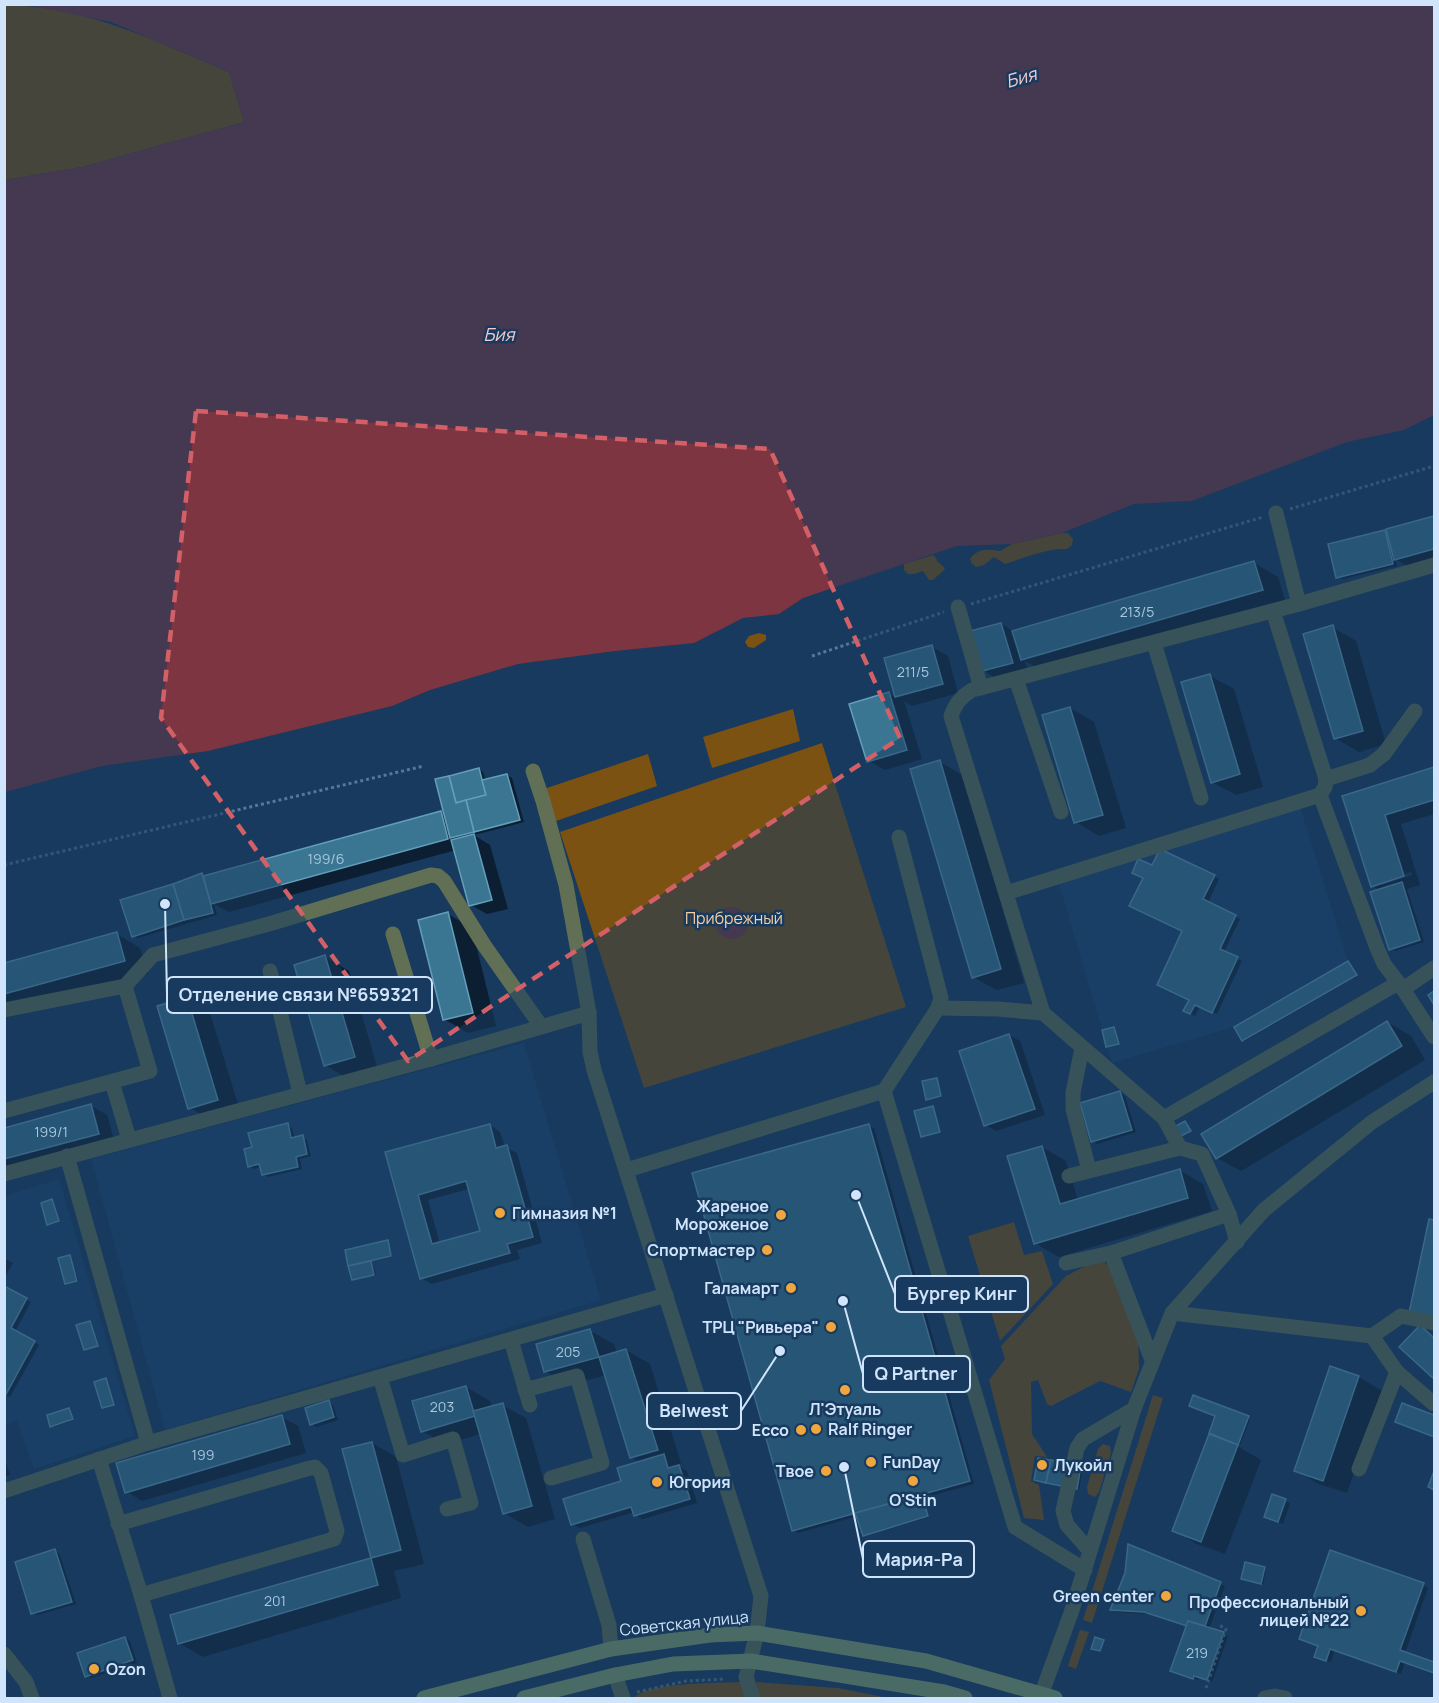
<svg xmlns="http://www.w3.org/2000/svg" width="1439" height="1703" font-family="Manrope,sans-serif">
  <rect width="100%" height="100%" fill="#173a5e"/>
  <g fill="#1c456f">
    <polygon points="1300,806 1348,961 1234,1027 1112,1063 1058,881"/>
    <polygon points="524,1043 601,1300 165,1430 91,1159"/>
    <polygon points="59,1179 135,1436 34,1469 17,1421 5,1425 5,1196"/>
  </g>
  <g fill="#7c5213">
    <path d="M5,5C84,5 157,42 229,72L244,122L82,167L5,180Z"/>
    <path d="M1062,533H1068L1073,539L1072,545L1067,549C1047,548 1024,558 1005,564L994,557L984,565L976,567L972,564L970,559C978,548 987,549 1000,551L1012,544Z"/>
    <polygon points="933,555 936,558 937,561 945,568 944,570 933,580 929,580 923,571 915,574 908,574 904,570 904,564"/>
    <polygon points="759,633 766,635 766,640 754,648 748,647 745,642 749,636"/>
    <polygon points="793,709 800,741 712,768 703,737"/>
    <polygon points="822,743 906,1007 644,1088 560,832"/>
    <polygon points="648,754 657,786 556,821 544,789"/>
    <polygon points="1014,1222 1024,1255 1042,1251 1053,1284 1000,1341 968,1236"/>
    <polygon points="1095,1261 1104,1262 1111,1267 1138,1335 1139,1369 1131,1392 1100,1381 1051,1406 1047,1404 1038,1380 1031,1382 1032,1434 1047,1457 1035,1456 1031,1481 1039,1485 1044,1520 1024,1518 989,1380 1005,1359 1001,1346 1066,1276"/>
    <polygon points="1153,1395 1163,1398 1092,1623 1083,1620"/>
    <polygon points="1103,1444 1110,1446 1111,1453 1099,1492 1095,1497 1088,1494 1087,1487 1098,1449"/>
    <polygon points="1080,1630 1089,1632 1076,1669 1068,1666"/>
    <path d="M741,1682L746,1698H634C645,1682 720,1683 741,1682Z"/>
    <polygon points="756,1682 838,1688 888,1698 760,1698"/>
  </g>
  <g fill="#7c3541">
    <polygon points="28,5 1434,5 1434,415 1404,430 1347,442 1192,501 1134,504 1062,533 1012,544 957,546 803,598 779,614 743,618 694,643 615,651 518,664 430,690 392,706 208,751 102,766 5,792 5,180 82,167 244,122 229,72 111,22"/>
    <circle cx="732" cy="923" r="16"/>
  </g>
  <g fill="#0007" fill-rule="evenodd">
    <polygon points="1434,518 1434,569 1419,573 1395,559 1397,566 1342,579 1337,577 1385,531 1388,534 1388,530"/>
    <polygon points="1254,563 1278,577 1286,604 1046,673 1025,661 1028,672 999,680 983,670 1001,624 1015,632"/>
    <polygon points="1332,627 1356,641 1386,744 1359,752 1335,738"/>
    <polygon points="932,647 948,656 958,693 912,706 904,701 922,759 885,770 869,761 888,693 896,698 886,659"/>
    <polygon points="1210,676 1234,689 1263,787 1236,795 1212,782"/>
    <polygon points="1070,708 1094,722 1126,828 1099,836 1076,822"/>
    <polygon points="940,762 964,776 1024,983 997,990 973,977"/>
    <polygon points="479,769 483,772 486,781 507,775 512,778 524,822 474,835 490,845 508,909 487,914 471,905 456,850 229,912 214,904 217,915 138,938 133,936 202,875 205,877 440,813 446,816"/>
    <path d="M1434,769V814L1401,824L1420,885L1407,889L1424,942L1395,951L1390,949L1380,890L1372,886L1344,797ZM1411,872L1412,875L1382,885V881Z"/>
    <polygon points="1153,867 1214,876 1219,879 1208,903 1240,919 1224,952 1242,961 1217,1014 1200,1006 1195,1016 1190,1014 1190,1000 1184,931"/>
    <polygon points="448,914 472,928 496,1026 468,1033 444,1019"/>
    <polygon points="117,934 140,948 148,974 4,1014 4,965"/>
    <polygon points="325,957 349,971 378,1070 349,1079 325,1065"/>
    <polygon points="1348,963 1357,976 1245,1041 1243,1040"/>
    <polygon points="186,999 210,1013 241,1114 214,1122 190,1108"/>
    <polygon points="1387,1022 1411,1036 1425,1060 1241,1171 1217,1158"/>
    <polygon points="1114,1028 1120,1044 1109,1047 1107,1046"/>
    <polygon points="1009,1035 1020,1041 1045,1115 996,1131 986,1125"/>
    <polygon points="936,1079 942,1097 929,1100 927,1099"/>
    <polygon points="1120,1093 1125,1096 1136,1132 1097,1144 1093,1141"/>
    <polygon points="91,1106 107,1115 115,1143 4,1172 4,1129"/>
    <polygon points="932,1108 941,1132 925,1137 923,1136"/>
    <polygon points="288,1125 292,1128 295,1139 302,1137 307,1140 311,1156 300,1159 302,1169 268,1177 263,1174 262,1167 254,1169 249,1166 254,1148"/>
    <path d="M490,1125L500,1132L505,1147L517,1153L542,1243L517,1250L520,1259L432,1284L421,1278L387,1153ZM469,1189L482,1232L440,1244L428,1200Z"/>
    <polygon points="869,1126 874,1128 974,1484 923,1498 929,1517 866,1536 858,1516 798,1533 793,1530"/>
    <polygon points="1042,1147 1066,1161 1078,1200 1179,1170 1203,1184 1212,1211 1059,1257 1035,1243"/>
    <polygon points="52,1201 60,1222 50,1225 49,1224"/>
    <polygon points="1430,1221 1434,1222 1434,1321 1421,1318"/>
    <polygon points="387,1242 392,1257 372,1261 376,1275 353,1279 346,1251"/>
    <polygon points="70,1256 79,1281 68,1284 66,1283"/>
    <polygon points="4,1258 13,1263 4,1279"/>
    <polygon points="4,1288 31,1302 15,1332 39,1345 10,1397 4,1394"/>
    <polygon points="90,1322 99,1346 87,1350 85,1349"/>
    <polygon points="1422,1328 1434,1339 1434,1377 1401,1347"/>
    <polygon points="590,1331 614,1344 617,1353 626,1350 650,1364 681,1463 676,1465 687,1471 697,1503 643,1519 635,1515 634,1512 580,1528 572,1524 623,1482 640,1462 631,1457 606,1375 569,1385 545,1371"/>
    <polygon points="1359,1377 1382,1391 1347,1493 1319,1484 1296,1470"/>
    <polygon points="106,1380 115,1405 105,1408 103,1407"/>
    <polygon points="466,1387 490,1401 492,1408 502,1405 526,1418 555,1519 528,1527 504,1513 481,1434 446,1444 422,1431"/>
    <polygon points="1194,1397 1250,1419 1240,1445 1233,1442 1232,1443 1261,1460 1225,1554 1197,1544 1174,1530 1219,1437 1211,1432 1217,1416"/>
    <polygon points="328,1402 333,1405 338,1420 316,1427 311,1424"/>
    <polygon points="1403,1405 1434,1417 1434,1438 1396,1421"/>
    <polygon points="69,1410 74,1420 54,1427 52,1426"/>
    <polygon points="281,1417 298,1426 306,1453 142,1501 126,1491"/>
    <polygon points="372,1443 396,1457 424,1564 394,1571 401,1598 203,1657 179,1643 171,1616 372,1559 344,1450"/>
    <polygon points="4,1457 10,1475 4,1477"/>
    <polygon points="1039,1459 1083,1469 1079,1489 1037,1480"/>
    <polygon points="1273,1496 1290,1503 1283,1524 1270,1519"/>
    <polygon points="1129,1546 1225,1586 1209,1629 1228,1636 1212,1682 1199,1677 1198,1680 1177,1673 1188,1626 1150,1614 1116,1612 1112,1610 1126,1573"/>
    <polygon points="54,1551 59,1553 76,1604 37,1615 33,1613"/>
    <polygon points="1264,1569 1266,1570 1263,1584 1245,1579"/>
    <polygon points="1423,1585 1428,1588 1405,1653 1434,1664 1434,1673 1405,1662 1401,1674 1335,1650 1331,1662 1316,1656"/>
    <polygon points="125,1638 130,1641 137,1663 91,1678 86,1676"/>
  </g>
  <g fill="#3a7591" stroke="#639ebb" stroke-width="1.5" fill-rule="evenodd">
    <polygon points="1434,516 1434,549 1394,560 1386,529"/>
    <polygon points="1385,530 1393,564 1336,578 1328,544"/>
    <polygon points="1254,561 1263,590 1021,660 1012,631"/>
    <polygon points="1001,623 1013,663 982,671 970,631"/>
    <polygon points="1333,625 1363,731 1334,739 1303,634"/>
    <polygon points="932,645 943,684 895,697 884,658"/>
    <polygon points="1210,674 1240,774 1211,783 1181,682"/>
    <polygon points="889,692 907,750 867,762 849,704"/>
    <polygon points="1070,707 1103,815 1074,823 1042,715"/>
    <polygon points="940,760 1001,969 972,978 910,769"/>
    <polygon points="1434,767 1434,800 1385,815 1404,876 1371,887 1342,796"/>
    <polygon points="479,768 486,795 456,803 449,776"/>
    <polygon points="507,774 520,820 474,832 466,800 486,795 482,780"/>
    <polygon points="449,776 456,803 466,800 474,832 450,838 435,779"/>
    <polygon points="441,811 448,839 211,904 203,876"/>
    <polygon points="474,834 492,900 469,906 451,840"/>
    <polygon points="1160,849 1215,875 1203,899 1236,915 1220,949 1238,957 1212,1013 1195,1005 1190,1014 1183,1011 1189,1000 1157,985 1182,931 1129,906 1143,878 1132,873 1138,859 1152,865"/>
    <polygon points="202,873 213,913 184,920 173,884"/>
    <polygon points="1402,882 1420,940 1389,950 1370,892"/>
    <polygon points="173,884 184,920 132,937 120,900"/>
    <polygon points="448,912 473,1013 443,1020 418,920"/>
    <polygon points="117,932 125,961 4,994 4,963"/>
    <polygon points="325,955 355,1057 324,1066 294,965"/>
    <polygon points="1348,961 1357,975 1242,1041 1234,1027"/>
    <polygon points="1434,991 1434,1005 1428,995"/>
    <polygon points="187,997 218,1100 188,1109 157,1006"/>
    <polygon points="1387,1021 1402,1046 1216,1159 1201,1134"/>
    <polygon points="1114,1027 1119,1044 1106,1047 1102,1030"/>
    <polygon points="1009,1034 1035,1109 984,1126 959,1051"/>
    <polygon points="937,1078 941,1096 926,1100 922,1081"/>
    <polygon points="1120,1091 1132,1130 1091,1142 1080,1103"/>
    <polygon points="91,1104 99,1134 4,1159 4,1128"/>
    <polygon points="933,1106 940,1132 921,1137 914,1111"/>
    <polygon points="1185,1121 1191,1131 1179,1137 1174,1127"/>
    <polygon points="288,1123 291,1138 303,1135 307,1154 296,1157 298,1167 262,1175 259,1164 248,1167 244,1149 252,1147 248,1133"/>
    <path d="M490,1124L496,1148L507,1145L533,1237L507,1244L510,1253L420,1279L385,1152ZM466,1181L480,1231L432,1244L418,1195Z"/>
    <polygon points="869,1124 970,1481 792,1531 692,1173"/>
    <polygon points="1042,1146 1060,1204 1180,1169 1188,1198 1034,1244 1007,1156"/>
    <polygon points="52,1199 59,1221 47,1225 41,1203"/>
    <polygon points="1429,1219 1434,1220 1434,1319 1409,1313"/>
    <polygon points="388,1240 391,1256 348,1266 345,1250"/>
    <polygon points="70,1255 77,1281 65,1284 58,1258"/>
    <polygon points="371,1261 374,1275 352,1280 348,1266"/>
    <polygon points="4,1286 27,1298 11,1328 35,1341 5,1396"/>
    <polygon points="90,1321 98,1346 84,1350 76,1325"/>
    <polygon points="1420,1325 1434,1338 1434,1379 1399,1347"/>
    <polygon points="590,1329 599,1357 544,1372 536,1344"/>
    <polygon points="626,1349 658,1450 630,1458 599,1357"/>
    <polygon points="1330,1366 1359,1376 1323,1481 1294,1471"/>
    <polygon points="106,1378 114,1405 102,1408 94,1382"/>
    <polygon points="466,1386 475,1416 421,1432 412,1401"/>
    <polygon points="1193,1395 1249,1416 1238,1445 1209,1433 1215,1416 1189,1406"/>
    <polygon points="329,1400 334,1417 310,1425 305,1408"/>
    <polygon points="503,1403 532,1506 503,1514 473,1411"/>
    <polygon points="1402,1403 1434,1415 1434,1437 1395,1422"/>
    <polygon points="69,1408 73,1419 50,1427 47,1415"/>
    <polygon points="282,1415 290,1444 125,1493 116,1463"/>
    <polygon points="1209,1434 1238,1445 1201,1542 1172,1531"/>
    <polygon points="372,1442 401,1550 371,1558 342,1449"/>
    <polygon points="664,1454 668,1468 679,1465 690,1499 634,1516 631,1507 571,1525 563,1499 621,1481 617,1468"/>
    <polygon points="1038,1458 1051,1460 1046,1483 1034,1480"/>
    <polygon points="1051,1460 1081,1466 1077,1489 1046,1483"/>
    <polygon points="1434,1471 1434,1490 1428,1487"/>
    <polygon points="1272,1494 1286,1499 1278,1522 1264,1517"/>
    <polygon points="922,1495 928,1516 863,1536 855,1513"/>
    <polygon points="1128,1544 1221,1582 1205,1626 1188,1621 1187,1626 1144,1612 1110,1610 1125,1573"/>
    <polygon points="55,1549 72,1602 31,1614 15,1562"/>
    <polygon points="1330,1550 1424,1583 1400,1650 1434,1662 1434,1673 1400,1661 1396,1672 1330,1649 1326,1661 1314,1657 1318,1646 1299,1639"/>
    <polygon points="371,1558 378,1585 178,1644 170,1615"/>
    <polygon points="1245,1562 1265,1567 1261,1584 1241,1579"/>
    <polygon points="1188,1621 1224,1632 1207,1680 1194,1676 1193,1679 1170,1671"/>
    <polygon points="125,1637 133,1660 85,1677 77,1653"/>
    <polygon points="1095,1637 1104,1640 1100,1651 1091,1649"/>
  </g>
  <g fill="none" stroke-linecap="round" stroke-linejoin="round">
    <g stroke="#597796" stroke-width="3" stroke-dasharray="3 3" stroke-linecap="butt">
      <polyline points="1290,509 1434,466"/>
      <polyline points="971,604 1263,517"/>
      <polyline points="812,656 944,612"/>
      <polyline points="4,865 424,766"/>
      <polyline points="1206,1688 1226,1629 1219,1625"/>
      <polyline points="637,1692 686,1681 725,1679"/>
    </g>
    <g stroke="#617055" stroke-width="15">
      <polyline points="1276,513 1299,604"/>
      <polyline points="958,607 981,688"/>
      <polyline points="1273,611 1326,779 1325,787 1320,795 1377,948 1384,964 1403,989 1434,1037"/>
      <polyline points="1154,643 1201,798"/>
      <polyline points="1016,679 1061,812"/>
      <polyline points="533,771 543,801 566,885 589,1013 590,1052 594,1070 761,1596 757,1633 746,1677 753,1698"/>
      <polyline points="1326,779 1370,765 1384,754 1415,711"/>
      <polyline points="1006,893 1320,795"/>
      <polyline points="393,934 431,1059"/>
      <polyline points="270,971 300,1093"/>
      <polyline points="1403,989 1434,968"/>
      <polyline points="938,1008 998,1009 1043,1013"/>
      <polyline points="4,1010 125,986 153,955 269,924 431,875 438,876 444,881 484,945 541,1026"/>
      <polyline points="1082,1048 1073,1093 1073,1109 1089,1170"/>
      <polyline points="112,1082 129,1139"/>
      <polyline points="884,1091 938,1008 941,998 899,837"/>
      <polyline points="4,1111 150,1071 125,986"/>
      <polyline points="1164,1118 1398,983"/>
      <polyline points="67,1156 148,1443"/>
      <polyline points="627,1170 884,1091 1015,1527 1085,1570"/>
      <polyline points="4,1174 431,1059 589,1013"/>
      <polyline points="1069,1176 1180,1148"/>
      <path d="M1237,1242L1229,1214L1202,1154L1180,1148L1164,1118L1043,1013L951,716C955,704 961,697 972,690L1299,604L1434,565"/>
      <polyline points="1111,1253 1229,1214"/>
      <polyline points="1066,1263 1111,1253 1152,1360"/>
      <polyline points="1172,1313 1372,1336 1397,1372 1359,1469"/>
      <polyline points="1372,1336 1401,1316 1434,1323"/>
      <polyline points="511,1340 530,1405"/>
      <polyline points="1397,1372 1434,1404"/>
      <polyline points="380,1377 403,1455 453,1439 471,1503 447,1509"/>
      <polyline points="525,1390 577,1376 602,1463 551,1478"/>
      <polyline points="99,1459 141,1595 170,1698"/>
      <polyline points="4,1491 148,1443 666,1295"/>
      <polyline points="118,1524 310,1468 315,1467 321,1473 337,1531 334,1539 141,1595"/>
      <polyline points="583,1539 609,1625 611,1649"/>
      <polyline points="1090,1551 1067,1525 1063,1511 1077,1448 1083,1439 1134,1409"/>
      <polyline points="4,1654 26,1682 32,1698"/>
      <polyline points="615,1675 623,1698"/>
      <polyline points="1040,1698 1071,1613 1134,1409 1172,1313 1264,1210 1372,1122 1434,1082"/>
      <polyline points="1265,1698 1275,1696 1285,1698"/>
    </g>
    <g stroke="#87a56e" stroke-width="15">
      <polyline points="424,1698 611,1649 710,1635 757,1633 926,1661 1055,1698"/>
      <polyline points="524,1698 615,1675 673,1664 751,1661 944,1692 965,1698"/>
    </g>
  </g>
  <path d="M0 0H1439V1703H0ZM196,411L770,449L900,738L408,1061L161,718Z" fill="#173a5e" fill-opacity=".55" fill-rule="evenodd"/>
  <path fill="none" stroke="#d46067" stroke-width="4.5" stroke-dasharray="12 8" stroke-linejoin="round" d="M196,411L770,449L900,738L408,1061L161,718Z"/>
  <g fill="#f0a63f" stroke="#173a5e" stroke-width="2">
    <circle cx="500" cy="1213" r="6"/>
    <circle cx="781" cy="1215" r="6"/>
    <circle cx="767" cy="1250" r="6"/>
    <circle cx="791" cy="1288" r="6"/>
    <circle cx="831" cy="1327" r="6"/>
    <circle cx="845" cy="1390" r="6"/>
    <circle cx="816" cy="1429" r="6"/>
    <circle cx="801" cy="1430" r="6"/>
    <circle cx="871" cy="1462" r="6"/>
    <circle cx="1042" cy="1465" r="6"/>
    <circle cx="826" cy="1471" r="6"/>
    <circle cx="913" cy="1481" r="6"/>
    <circle cx="657" cy="1482" r="6"/>
    <circle cx="1166" cy="1596" r="6"/>
    <circle cx="1361" cy="1611" r="6"/>
    <circle cx="94" cy="1669" r="6"/>
  </g>
  <g text-anchor="middle" dominant-baseline="central" stroke-width="5" stroke-linejoin="round" paint-order="stroke">
    <g font-size="14" fill="#aac8e0">
      <text x="1137" y="611">213/5</text>
      <text x="913" y="671">211/5</text>
      <text x="326" y="858">199/6</text>
      <text x="51" y="1131">199/1</text>
      <text x="568" y="1351">205</text>
      <text x="442" y="1406">203</text>
      <text x="203" y="1454">199</text>
      <text x="275" y="1600">201</text>
      <text x="1197" y="1652">219</text>
    </g>
    <g font-size="16" fill="#f8cf9f" stroke="#173a5e">
      <text x="734" y="918">Прибрежный</text>
    </g>
    <g font-size="16" font-weight="bold" fill="#d0e4fb" stroke="#173a5e" text-anchor="end">
      <text x="769" y="1206">Жареное<tspan x="769" dy="18">Мороженое</tspan></text>
      <text x="512" y="1213" text-anchor="start">Гимназия №1</text>
      <text x="755" y="1250">Спортмастер</text>
      <text x="779" y="1288">Галамарт</text>
      <text x="819" y="1327">ТРЦ "Ривьера"</text>
      <text x="845" y="1409" text-anchor="middle">Л'Этуаль</text>
      <text x="828" y="1429" text-anchor="start">Ralf Ringer</text>
      <text x="789" y="1430">Ecco</text>
      <text x="883" y="1462" text-anchor="start">FunDay</text>
      <text x="1054" y="1465" text-anchor="start">Лукойл</text>
      <text x="814" y="1471">Твое</text>
      <text x="669" y="1482" text-anchor="start">Югория</text>
      <text x="913" y="1500" text-anchor="middle">O'Stin</text>
      <text x="1154" y="1596">Green center</text>
      <text x="1349" y="1602">Профессиональный<tspan x="1349" dy="18">лицей №22</tspan></text>
      <text x="106" y="1669" text-anchor="start">Ozon</text>
    </g>
    <g font-size="16" fill="#d0e4fb" stroke="#173a5e">
      <text transform="translate(684 1623) rotate(-6)">Советская улица</text>
    </g>
    <g font-size="18" font-style="italic" fill="#f6c9ce" stroke="#173a5e">
      <text transform="translate(1021 77) rotate(-16)">Бия</text>
      <text x="499" y="334">Бия</text>
    </g>
  </g>
  <path fill="none" stroke="#d0e4fb" stroke-width="2" d="M165 904L167 995M856 1195L895 1294M843 1301L863 1374M780 1351L741 1411M844 1467L863 1559"/>
  <g fill="#d0e4fb" stroke="#173a5e" stroke-width="2">
    <circle cx="165" cy="904" r="6"/>
    <circle cx="856" cy="1195" r="6"/>
    <circle cx="843" cy="1301" r="6"/>
    <circle cx="780" cy="1351" r="6"/>
    <circle cx="844" cy="1467" r="6"/>
  </g>
  <g fill="#173a5e" stroke="#d0e4fb" stroke-width="2">
    <rect x="167" y="977" width="265" height="36" rx="6"/>
    <rect x="895" y="1276" width="133" height="36" rx="6"/>
    <rect x="863" y="1356" width="107" height="36" rx="6"/>
    <rect x="647" y="1393" width="94" height="36" rx="6"/>
    <rect x="863" y="1541" width="111" height="36" rx="6"/>
  </g>
  <g font-size="18" text-anchor="middle" font-weight="bold" fill="#d0e4fb">
    <text x="299" y="1001">Отделение связи №659321</text>
    <text x="962" y="1300">Бургер Кинг</text>
    <text x="916" y="1380">Q Partner</text>
    <text x="694" y="1417">Belwest</text>
    <text x="919" y="1566">Мария-Ра</text>
  </g>
  <rect width="1439" height="1703" fill="none" stroke="#d0e4fb" stroke-width="12"/>
</svg>
